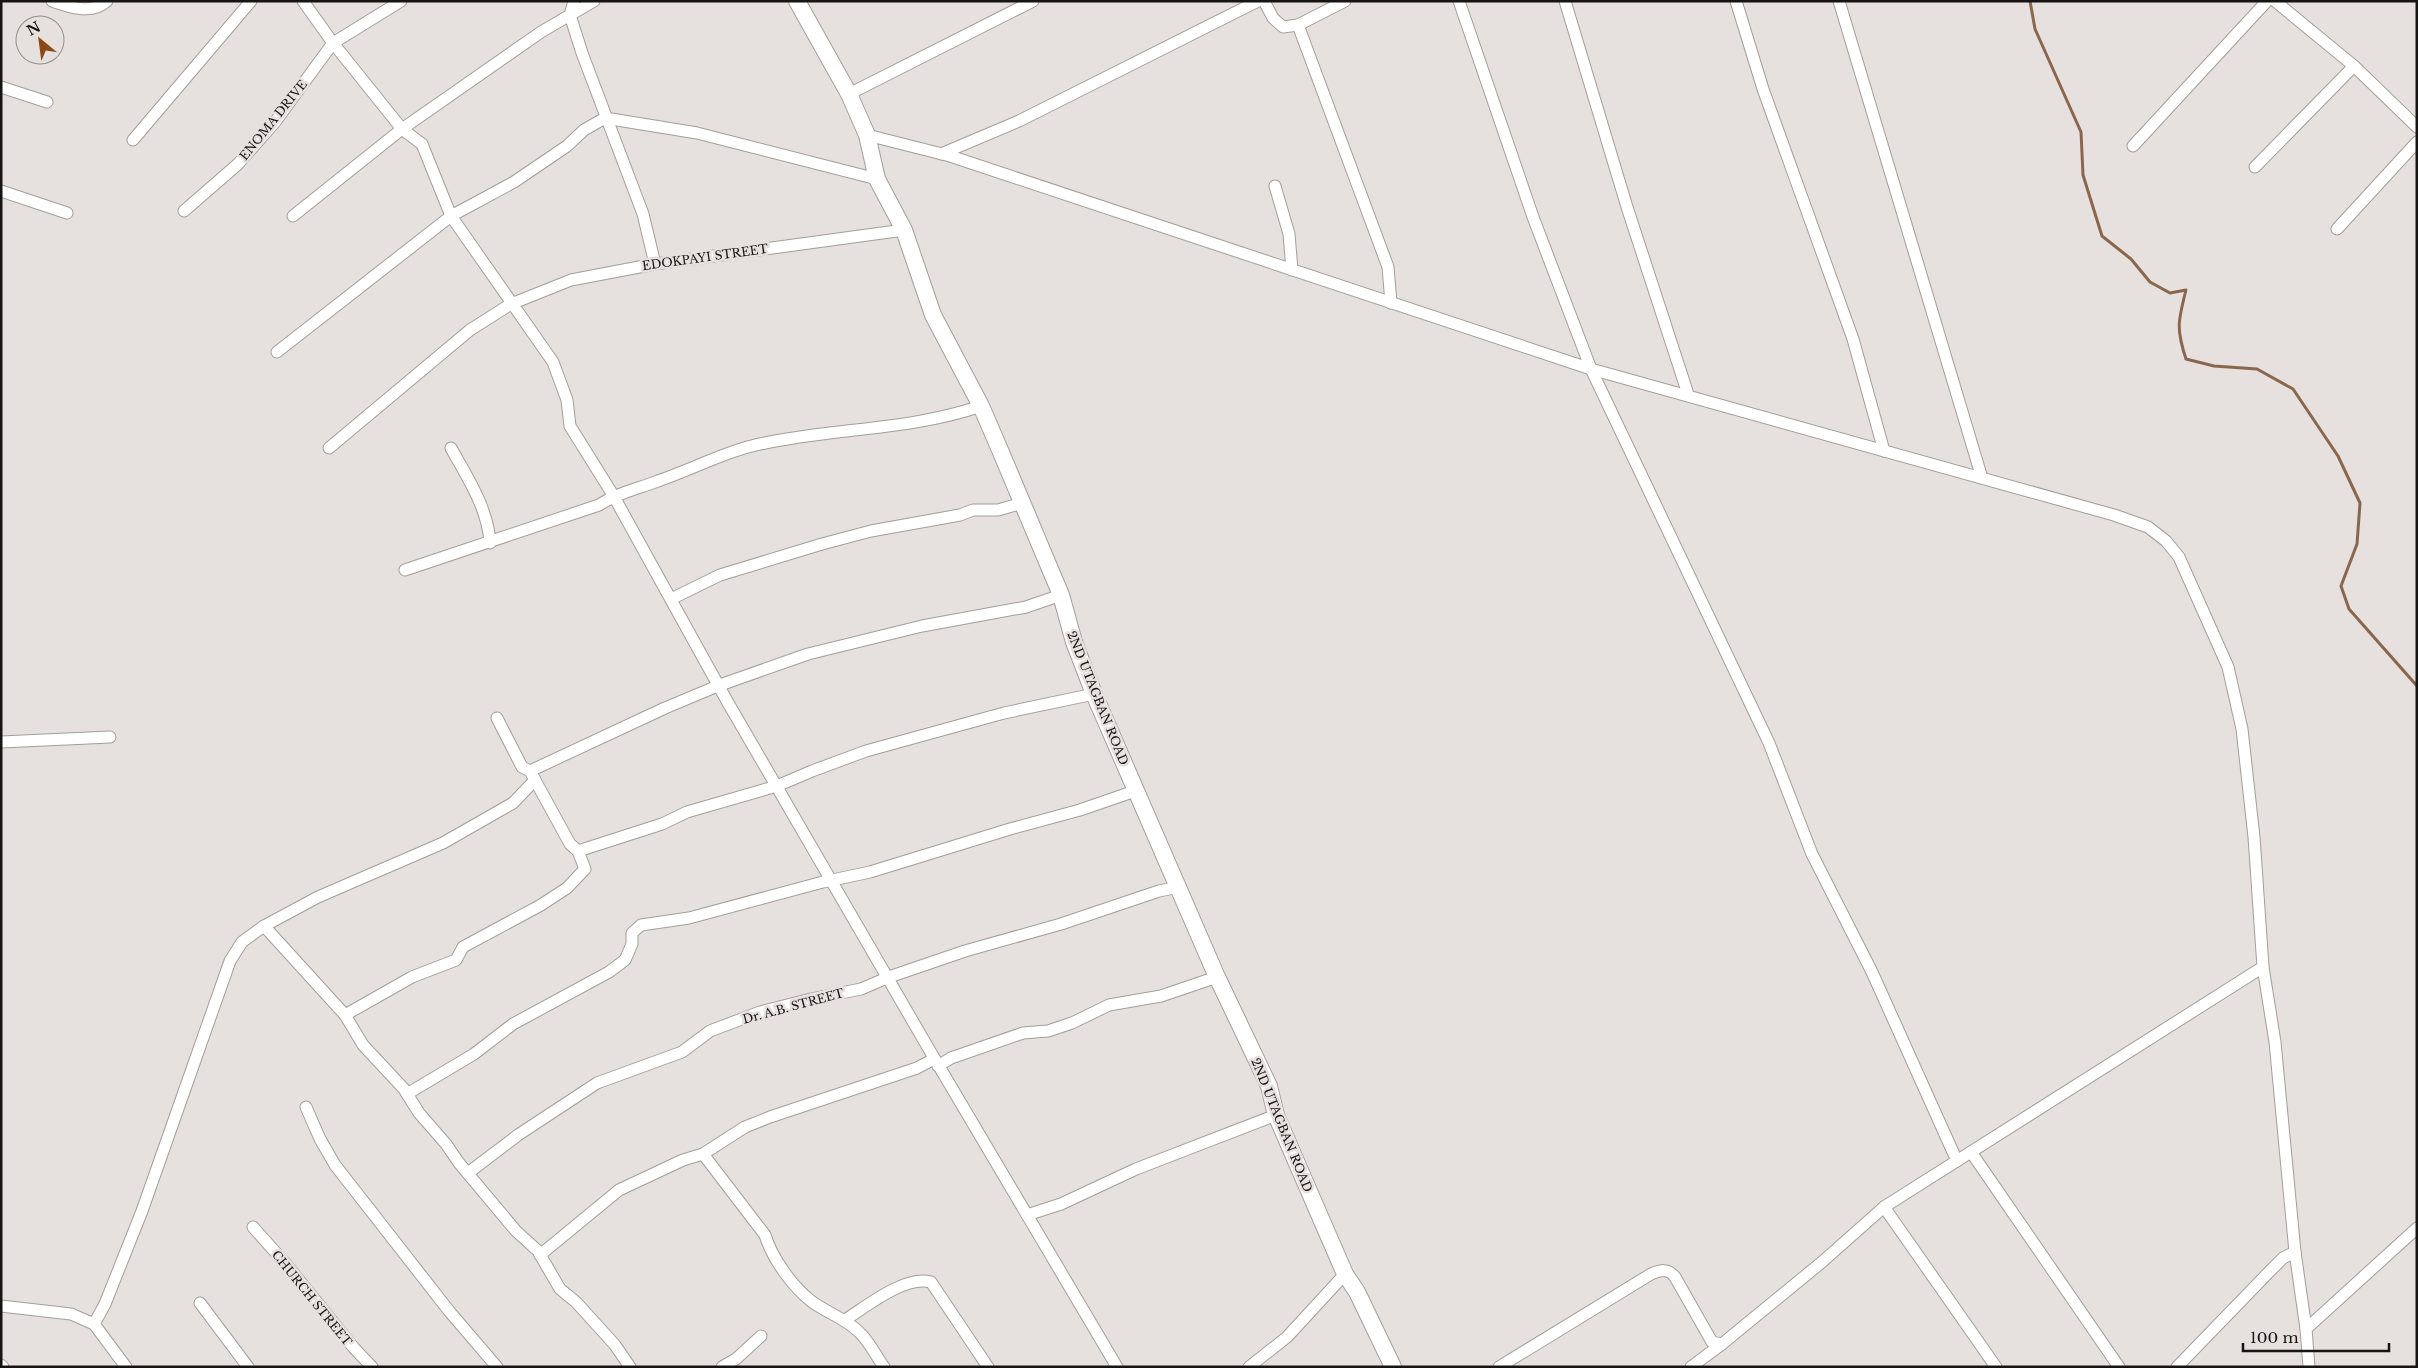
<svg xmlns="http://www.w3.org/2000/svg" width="2418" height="1368" font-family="'Libre Baskerville',serif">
  <rect width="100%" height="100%" fill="#e6e1de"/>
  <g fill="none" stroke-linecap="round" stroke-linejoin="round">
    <path stroke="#8a664d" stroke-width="3" d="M2030,1L2035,29L2081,132L2083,175L2102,236L2131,259L2150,282L2170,293L2186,290C2178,321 2176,329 2186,359L2214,366L2257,369L2293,389L2338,456L2360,503L2357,544L2341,586L2349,609L2417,686"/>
    <defs>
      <g id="street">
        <path d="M52,1C69,7 92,15 107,1"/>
        <polyline points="303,1 333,43 402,129 422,144 451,216 553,362 567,400 570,426 613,495 727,701 930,1051 1117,1367"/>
        <polyline points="574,1 570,15 582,53 643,214 655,264"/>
        <polyline points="1264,1 1273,18 1283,27 1298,25 1345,1"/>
        <polyline points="1459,1 1533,217 1591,369 1769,743 1812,854 1872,972 1957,1161"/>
        <polyline points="1565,1 1627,207 1687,391"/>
        <polyline points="1736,1 1763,89 1853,339 1884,451"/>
        <polyline points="1839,1 1982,478"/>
        <polyline points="2275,1 2354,66 2417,127"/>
        <polyline points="1298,25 1388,267 1391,303"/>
        <polyline points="1,87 47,102"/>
        <polyline points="849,94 1033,1"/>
        <polyline points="867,135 950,156 1591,369 2114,515 2148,527 2166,541 2179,557 2228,667 2242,729 2254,837 2263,967 2275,1042 2295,1252 2306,1329 2309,1367"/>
        <polyline points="133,140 251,1"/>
        <polyline points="2133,146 2267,1"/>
        <polyline points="941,154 1019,121 1258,1"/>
        <polyline points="2255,167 2354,66"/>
        <polyline points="1275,186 1289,234 1292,270"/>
        <polyline points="1,191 67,213"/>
        <polyline points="184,211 238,164 275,122 333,43 401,1"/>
        <polyline points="293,216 402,129 541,32 594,1"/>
        <polyline points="2337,229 2417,142"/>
        <polyline points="277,352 451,216 514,182 567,146 584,130 605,118 697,133 877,179"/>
        <polyline points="329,448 470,330 511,304 571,280 655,264 904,230"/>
        <path d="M451,448C467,477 488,508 490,543"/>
        <path d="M405,570L599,505C617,493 637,489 658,481C693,469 728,450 765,443C837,428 911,430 981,406"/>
        <polyline points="671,599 720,575 822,544 871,531 960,515 973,510 998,510 1022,503"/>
        <polyline points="1,742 110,737"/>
        <polyline points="530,771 665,708 720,685 808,654 922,626 1026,607 1061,595"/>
        <polyline points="578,851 662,824 687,812 777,786 812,771 866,751 1004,713 1094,694"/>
        <polyline points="264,926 345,1015 363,1045 404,1089 419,1113 446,1144 459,1163 516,1231 538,1251 560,1289 576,1302 615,1345 630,1367"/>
        <polyline points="345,1015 412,977 456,960 463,947 541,905 567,888 585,869 578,851 570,844 530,771 522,767 497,718"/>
        <polyline points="938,1066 951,1058 1023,1033 1048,1031 1072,1023 1109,1005 1161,996 1217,977"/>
        <polyline points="407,1094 474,1054 513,1024 609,972 625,960 632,944 632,933 641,925 689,918 823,882 870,872 1010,829 1080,810 1135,791"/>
        <polyline points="306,1107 320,1139 335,1165 449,1311 497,1367"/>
        <polyline points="1971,1152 2119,1367"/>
        <path d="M703,1154L765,1235C772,1258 792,1286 811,1301C827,1313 845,1318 859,1332C870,1342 875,1355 884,1367"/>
        <polyline points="468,1173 518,1135 597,1083 682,1052 710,1031 760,1012 811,999 861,989 889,977 965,951 1061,924 1159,891 1179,887"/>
        <polyline points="1884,1207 1996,1367"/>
        <polyline points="1027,1215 1061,1204 1136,1169 1276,1115"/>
        <polyline points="253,1227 286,1264 354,1348 372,1367"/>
        <polyline points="540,1255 619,1190 683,1160 703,1154 745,1127 770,1117 917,1068 934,1059"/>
        <polyline points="200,1303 248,1367"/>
        <polyline points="1,1306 71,1314 94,1324 126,1367"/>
        <path d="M845,1320C867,1306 905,1275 931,1282L988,1367"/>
        <polyline points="94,1324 105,1304 142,1211 230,961 242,942 264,926 318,897 443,843 513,803 535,780"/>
        <polyline points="2306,1329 2417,1228"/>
        <polyline points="1,1365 3,1367"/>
        <polyline points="722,1367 736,1359 761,1336"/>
        <polyline points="1249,1367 1287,1337 1345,1274"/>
        <path d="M1499,1367L1651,1274C1661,1270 1668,1268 1675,1277L1712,1342L1722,1344"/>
        <polyline points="1691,1367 1722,1344 1822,1262 1884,1207 2263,967"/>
        <polyline points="2177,1367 2270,1271 2283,1258 2295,1252"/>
      </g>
      <polyline id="secondary" points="797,1 849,94 867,135 877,179 904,230 933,315 981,406 1000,450 1061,595 1074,642 1094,694 1217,977 1269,1086 1276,1115 1345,1274 1357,1292 1393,1367"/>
    </defs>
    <use href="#street" stroke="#a29e9b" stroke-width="13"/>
    <use href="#secondary" stroke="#a29e9b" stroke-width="18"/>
    <use href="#street" stroke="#fff" stroke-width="11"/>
    <use href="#secondary" stroke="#fff" stroke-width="16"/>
  </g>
  <g text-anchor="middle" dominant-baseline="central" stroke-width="5" stroke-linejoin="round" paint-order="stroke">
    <g font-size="12" fill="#171514" stroke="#e6e1de">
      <text transform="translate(273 120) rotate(-51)">ENOMA DRIVE</text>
      <text transform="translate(705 257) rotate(-8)">EDOKPAYI STREET</text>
      <text transform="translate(1098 698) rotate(68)">2ND UTAGBAN ROAD</text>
      <text transform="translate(793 1006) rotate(-15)">Dr. A.B. STREET</text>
      <text transform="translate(1282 1125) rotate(68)">2ND UTAGBAN ROAD</text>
      <text transform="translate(312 1298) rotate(51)">CHURCH STREET</text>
    </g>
  </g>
  <rect width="2418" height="1368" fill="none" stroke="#171514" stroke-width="5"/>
  <g transform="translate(40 40) rotate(331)"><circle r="24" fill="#e6e1de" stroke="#938f8d"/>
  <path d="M0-4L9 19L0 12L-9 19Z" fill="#8c4b15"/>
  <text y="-8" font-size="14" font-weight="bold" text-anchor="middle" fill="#171514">N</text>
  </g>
  <path d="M2243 1343v8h146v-8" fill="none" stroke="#171514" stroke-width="2.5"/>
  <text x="2250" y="1343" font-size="15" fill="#171514" stroke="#e6e1de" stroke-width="4" paint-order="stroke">100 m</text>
</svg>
